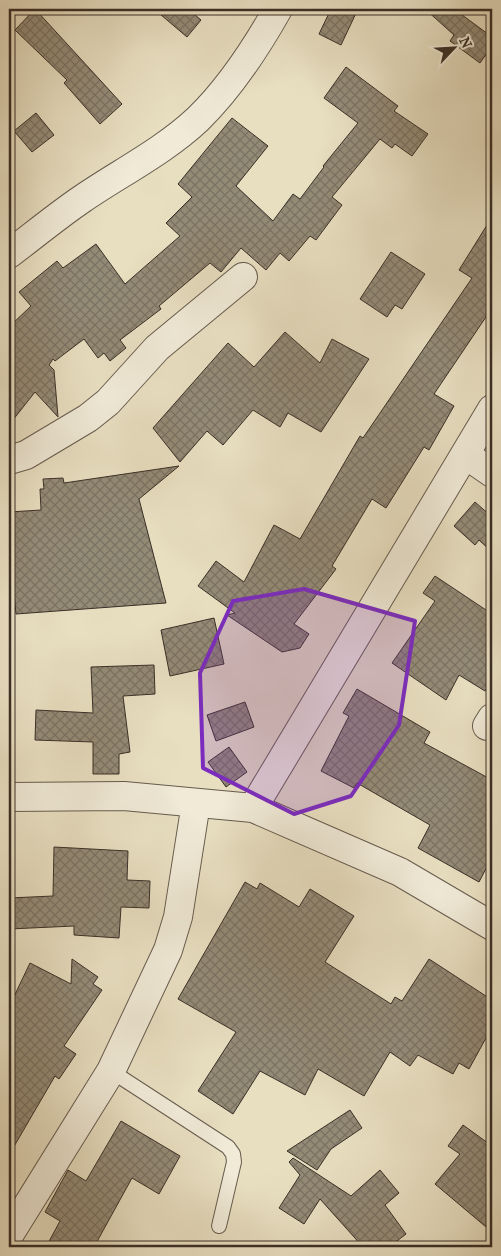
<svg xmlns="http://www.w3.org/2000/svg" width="501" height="1256" font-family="'IM FELL French Canon',serif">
  <defs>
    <pattern id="building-cross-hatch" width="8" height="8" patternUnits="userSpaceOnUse" patternTransform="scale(1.25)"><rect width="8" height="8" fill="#948b77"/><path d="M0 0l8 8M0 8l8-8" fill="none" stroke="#7a7262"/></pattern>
  </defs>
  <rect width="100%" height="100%" fill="#e8dfc1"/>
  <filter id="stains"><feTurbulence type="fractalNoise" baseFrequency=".004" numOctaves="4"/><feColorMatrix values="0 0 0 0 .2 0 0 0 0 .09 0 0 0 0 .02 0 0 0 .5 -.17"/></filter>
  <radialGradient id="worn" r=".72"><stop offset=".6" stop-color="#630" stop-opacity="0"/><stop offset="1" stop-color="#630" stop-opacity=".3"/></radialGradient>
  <g fill="url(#building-cross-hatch)" stroke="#3a2f27">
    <polygon points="35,9 122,104 100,124 64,83 67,80 15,30"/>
    <polygon points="154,9 188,9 201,20 187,37"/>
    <polygon points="331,9 358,9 341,45 319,34"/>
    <polygon points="425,9 454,9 492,37 492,46 480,63 450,41 454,35"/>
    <polygon points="346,67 398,106 394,111 428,134 412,156 395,144 392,148 380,139 332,197 342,205 316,240 310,236 289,261 280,253 266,270 241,248 221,272 210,263 159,306 161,309 120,340 126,348 110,361 104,353 98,358 84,339 55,361 53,359 49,365 54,370 58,417 35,392 9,425 9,327 31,306 19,292 57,261 63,268 96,244 125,284 180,236 166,223 192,197 178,184 232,118 268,146 236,186 273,221 293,194 300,199 324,167 323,166 358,123 324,98"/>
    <polygon points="36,113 54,135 32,152 14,131"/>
    <polygon points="492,217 492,308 434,394 454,406 429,450 424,447 386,508 372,499 332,566 336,569 294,624 309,634 300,648 282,652 227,615 235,613 198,586 216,561 244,582 274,525 300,539 360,436 363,438 472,278 459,270"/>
    <polygon points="391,252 425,274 402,309 395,305 387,317 360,299"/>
    <polygon points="285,332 320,363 332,339 369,359 321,432 288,413 280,427 253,410 223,445 207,431 180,462 153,428 228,343 254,367"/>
    <polygon points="179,466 139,499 166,603 16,614 9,541 9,512 41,510 40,489 44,489 43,479 63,478 64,483"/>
    <polygon points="475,502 492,517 492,552 479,540 475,545 454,526"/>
    <polygon points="435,576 492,614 492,679 485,691 459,675 446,700 392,663 435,601 423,593"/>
    <polygon points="214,618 224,664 170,676 161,630"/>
    <polygon points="154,665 155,694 123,696 130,752 119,754 119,774 93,774 93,742 35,740 36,710 93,713 91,667"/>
    <polygon points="357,689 430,732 424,743 492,780 492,857 479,882 418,848 430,825 357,783 354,788 321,771 349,716 343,713"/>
    <polygon points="245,702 254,727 216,741 207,715"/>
    <polygon points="229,747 247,772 226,787 208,762"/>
    <polygon points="54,847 128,851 127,880 150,881 149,908 121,907 119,938 74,935 74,926 9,929 9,898 53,896"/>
    <polygon points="245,882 257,889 260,883 299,907 310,889 354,916 325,962 391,1004 395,997 402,1001 429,959 492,1000 492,1027 469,1069 459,1063 453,1074 418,1055 410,1066 390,1052 364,1096 318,1069 305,1095 260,1071 233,1114 198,1091 236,1032 178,999"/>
    <polygon points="72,959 98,977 93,984 102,990 64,1046 76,1054 59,1079 55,1076 9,1155 9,1007 30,963 71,984"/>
    <polygon points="350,1110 362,1128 331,1149 317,1170 287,1151"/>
    <polygon points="121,1121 180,1156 159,1194 132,1178 94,1247 46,1247 60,1221 45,1212 68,1170 86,1181"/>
    <polygon points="463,1125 492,1146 492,1232 435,1184 460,1154 448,1146"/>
    <polygon points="293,1158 351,1196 380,1170 399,1193 385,1205 406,1234 389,1247 363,1247 320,1199 304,1224 279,1208 300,1175 289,1162"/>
  </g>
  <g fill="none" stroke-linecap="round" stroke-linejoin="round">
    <defs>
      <polyline id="lane" points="111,1071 228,1147 233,1154 234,1162 219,1226"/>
      <g id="street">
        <path d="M9,254C33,236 57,216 82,199C120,173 164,151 198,119C230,88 256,48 278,9"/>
        <polyline points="466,455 492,473"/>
        <polyline points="9,460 26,455 88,418 108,402 157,348 243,277"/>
        <polyline points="487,726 492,718"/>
        <polyline points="9,797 124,796 253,808 400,872 492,926"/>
        <polyline points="253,808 492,409"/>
        <polyline points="9,1235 111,1071 168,950 178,917 196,803"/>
      </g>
    </defs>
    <use href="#lane" stroke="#665b4e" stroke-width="16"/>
    <use href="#street" stroke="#665b4e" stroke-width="30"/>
    <use href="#lane" stroke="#f0ead7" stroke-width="14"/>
    <use href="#street" stroke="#f0ead7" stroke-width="28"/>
  </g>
  <path fill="#7b2cbf" fill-opacity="0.2" stroke="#7b2cbf" stroke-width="4" stroke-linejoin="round" d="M304,589L415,621L399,725L351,796L294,814L203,768L200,673L233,601Z"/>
  <rect width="501" height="1256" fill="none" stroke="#e8dfc1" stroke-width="30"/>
  <rect x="10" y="10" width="481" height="1236" fill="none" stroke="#3a2f27" stroke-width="2.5"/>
  <rect x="15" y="15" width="471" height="1226" fill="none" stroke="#3a2f27"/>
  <g transform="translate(454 48) rotate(65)" stroke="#f0ead7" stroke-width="4" paint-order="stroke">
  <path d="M0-4L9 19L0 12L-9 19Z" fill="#3a2f27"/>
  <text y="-8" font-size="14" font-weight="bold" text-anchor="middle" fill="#3a2f27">N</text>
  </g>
  <rect width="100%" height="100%" filter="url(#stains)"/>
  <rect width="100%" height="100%" fill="url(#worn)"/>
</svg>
